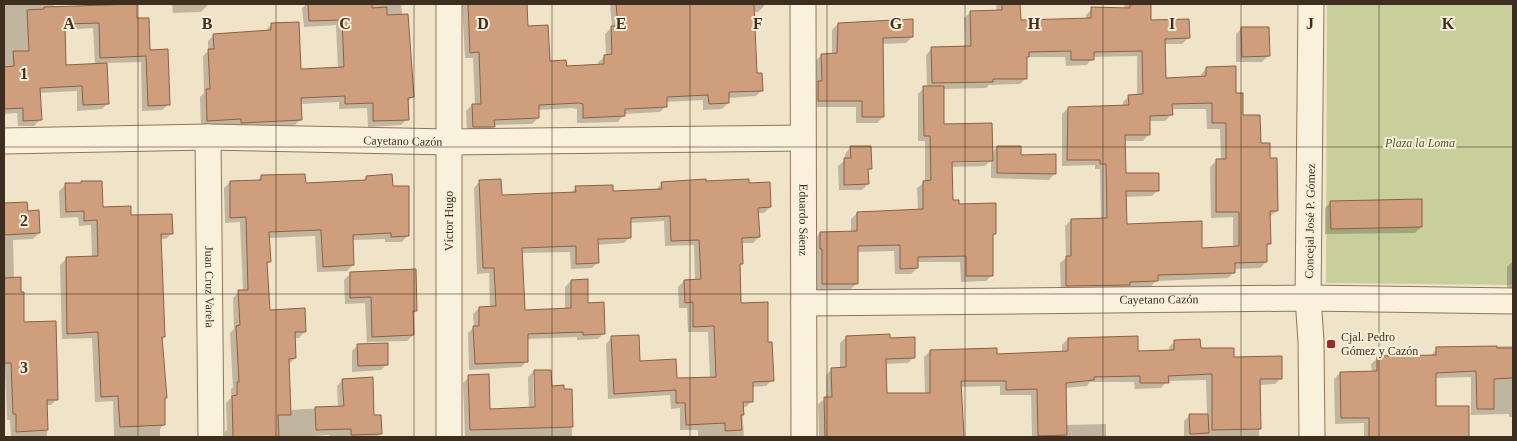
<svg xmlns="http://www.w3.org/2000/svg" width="1517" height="441" font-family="'Times New Roman',serif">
  <rect width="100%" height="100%" fill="#f0e4c8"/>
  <polygon fill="#c9cf9b" points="1327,4 1513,4 1513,285 1326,283"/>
  <g fill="#0003" fill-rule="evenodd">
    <path d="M4,4H54V8L136,4V20L169,104L162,110L142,111L141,62L106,63L108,103L102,109L77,111V91L39,93L40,120L34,126H18L17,113L4,114ZM93,28L95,65L65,66L64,30Z"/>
    <polygon points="172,4 207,4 207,6 201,12 173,13"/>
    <polygon points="307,4 401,4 412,97 407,102 407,119 401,125 368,127 367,108 339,109 339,102 300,104 301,119 295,125 236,128 236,125 201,127 200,97 204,93 203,56 208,51 208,41 214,35 265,31 271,25 299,70 338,69 336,25 304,27 302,8"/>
    <polygon points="462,4 526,4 527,28 548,62 566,67 599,66 598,62 606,56 605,34 612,27 610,4 764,4 764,6 758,12 753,12 756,74 762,90 756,96 728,98 728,103 722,109 703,110 703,100 666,102 666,106 660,112 624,114 618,122 577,123 577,109 572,108 538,110 538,118 532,124 493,125 487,133 467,133 466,111 472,105 475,105 473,58 465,58"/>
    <path d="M998,4H1019V21L1086,20V15L1092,9H1125L1124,4H1149L1150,21L1188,38L1182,44H1164L1165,79L1201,78V74L1207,68L1235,95L1242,116L1269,160L1277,211L1269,217L1270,243L1266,247V262L1260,268L1234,269V272L1228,278L1156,281L1150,287H1126L1123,291L1061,292L1060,263L1066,258L1065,226L1071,220H1101L1100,169H1095V165L1062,166V114L1068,108L1123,107V102L1129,96H1137V56L1093,57L1087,65L1066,66L1065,57H1028L1026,59V78L1020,84L989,85L986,88L942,89L943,125L991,153L997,147L1055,173L1049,180L991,178V160L985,166L951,167V201L995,233L991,237L992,275L986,281L961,282L960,262H917V268L911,274H895L894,251L856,252L857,283L851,289L817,290L816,254H814V239L820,233L851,232V219L857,213L918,211L917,188L925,182V141H918V94L924,88H927L926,55L932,48H965L964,18L971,12H997L996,6ZM1171,109H1206L1207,129H1220L1221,161H1216L1210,167L1211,218L1233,217V248L1201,249L1126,225L1125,197L1152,196L1158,190L1125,175L1124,141H1143L1149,134V121H1165L1171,115ZM987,160V162L946,163L945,161Z"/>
    <polygon points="838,24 912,37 906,43 881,44 883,117 877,123 856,123 856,107 812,107 812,88 816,84 815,61 822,55 832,55 832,30"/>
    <polygon points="1242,28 1268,56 1262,62 1236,62 1236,34"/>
    <polygon points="851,147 871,168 867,172 868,184 862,190 839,190 838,166 845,160 845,154"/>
    <polygon points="261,177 304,184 362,181 367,177 392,188 408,235 402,242 385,242 385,239 352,240 353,265 347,271 317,272 315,236 268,238 269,262 266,265 268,311 305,331 299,338 294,338 295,358 289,364 291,410 338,407 337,386 343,380 373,417 381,433 377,437 329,437 329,435 301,437 225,437 225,432 227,430 226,403 231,398 231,389 233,387 230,333 234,329 233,298 239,292 243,291 240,222 225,223 224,188 230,182 256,182"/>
    <polygon points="480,181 500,196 570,193 576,188 612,192 656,190 662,183 705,182 748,184 770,207 764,213 757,213 759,237 753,243 741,243 742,263 739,266 740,304 767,344 772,380 766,386 752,387 752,401 746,407 742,407 744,437 698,437 698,430 680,430 680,408 671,409 670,395 608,399 606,344 612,337 639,362 676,380 710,378 708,332 688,332 687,308 679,308 678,287 684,281 695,281 694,245 665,246 664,221 630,223 630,237 624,243 597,245 598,262 592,268 571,269 570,252 521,253 524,311 565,309 565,287 571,281 587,304 604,333 598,339 577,340 577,337 527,339 527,361 521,367 469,370 468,333 474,327 473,314 479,308 490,308 489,273 477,274 474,188"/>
    <polygon points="65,185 102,208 130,216 172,233 166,239 160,239 164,337 161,340 165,398 164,400 164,424 160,429 160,437 114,437 113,401 95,402 92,338 62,339 60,265 66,259 92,257 91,225 79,226 78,217 60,218 59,191"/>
    <polygon points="1331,202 1421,227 1415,233 1325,234 1325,208"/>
    <polygon points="4,204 26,204 27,212 39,233 33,239 13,240 14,279 23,324 57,399 51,405 46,405 47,437 11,437 10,420 7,420 5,368 4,369"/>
    <polygon points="1513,261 1513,294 1507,292 1507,267"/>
    <polygon points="350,274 416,311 412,315 413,335 407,341 368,342 368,345 387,364 381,370 352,372 352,351 358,345 367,345 365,303 345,304 344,280"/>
    <polygon points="846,337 888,339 914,357 908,363 885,364 885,394 925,394 924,357 930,351 995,355 1062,352 1062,345 1068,339 1137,352 1169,351 1169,347 1175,341 1199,350 1233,359 1281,378 1275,384 1259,385 1259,437 1184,437 1184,421 1190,415 1207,415 1206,380 1167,381 1161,388 1135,389 1134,382 1090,382 1087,386 1065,388 1065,425 1106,424 1106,437 1032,437 1031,395 1000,395 1000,386 960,387 963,437 819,437 818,404 826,398 826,375 832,369 840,369 840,343"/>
    <polygon points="1513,346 1513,417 1509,417 1509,414 1471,415 1471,377 1434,378 1434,408 1468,407 1468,437 1364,437 1364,423 1335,424 1334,379 1340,373 1372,372 1371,364 1378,358 1431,356 1437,348"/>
    <path d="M534,371L551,387L563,390H571L572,437H465L463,383L469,377L489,411L529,409L528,377ZM533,375H535L536,413H534Z"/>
  </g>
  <g fill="#cf9f7d" stroke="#8d5f41" fill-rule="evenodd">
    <polygon points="137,4 137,18 149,18 150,50 168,49 170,105 148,106 146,56 100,58 99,23 65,24 66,65 107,63 109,104 83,105 82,86 40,88 42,120 23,121 23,108 4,109 4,67 14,66 13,51 29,51 27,10 44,9 44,7"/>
    <polygon points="308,4 372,4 372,8 387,7 387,15 408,14 414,97 408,98 409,120 373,121 373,103 345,104 345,96 301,98 302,120 241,123 241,119 207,121 206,89 210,89 208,49 214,49 213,34 271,30 271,23 299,22 301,69 344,67 342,20 309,21"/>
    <polygon points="468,4 527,4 528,26 548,25 550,61 566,60 567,66 604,64 604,55 612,54 611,26 618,26 616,4 754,4 757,73 762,73 763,91 729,92 729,103 709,104 708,95 667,97 667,107 625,109 625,116 583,118 583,104 579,103 539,105 539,118 494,120 495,127 473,127 472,104 481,104 479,52 470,53"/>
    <path d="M1002,4H1020L1021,20L1091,18V7L1130,8V4H1151V20L1189,19L1190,38L1165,39L1166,78L1206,76V67L1236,66V93H1243V115H1260L1261,143H1270V158H1277L1278,211H1270L1271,244H1267V262L1235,263V273L1158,275V281L1130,282V285L1066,286V256H1071V219L1107,218L1106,164H1100V160H1067L1068,107L1129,105L1128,95L1143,94L1142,51L1094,52V60H1071V51L1029,52V57H1027V79H993V82L932,83L931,47L971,46L970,11L1002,10ZM1212,103V123H1226V159H1216V212H1239V246L1202,248V221L1127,224L1126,191H1159V173H1126L1125,135H1150V116L1173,115L1172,104Z"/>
    <polygon points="913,19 913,37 883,38 884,117 862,117 862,101 818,101 818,81 822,81 821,54 837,53 838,23"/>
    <polygon points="1241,27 1269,27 1270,56 1242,57"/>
    <polygon points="923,86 944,86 944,124 992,123 993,161 952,162 953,200 959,200 959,204 996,203 996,234 993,234 993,276 966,276 966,256 918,257 918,268 900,269 900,245 858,246 858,284 822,284 822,249 820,249 820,232 857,231 857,212 923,209 923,181 931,180 930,136 924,136"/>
    <polygon points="850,146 871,146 872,169 868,169 869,184 844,185 844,158 851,158"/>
    <polygon points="997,146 1021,146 1021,155 1056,154 1056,174 997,173"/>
    <polygon points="305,174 306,183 366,180 366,176 392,174 393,186 409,186 409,236 391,237 391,233 353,235 354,265 323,267 321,230 269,232 271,262 267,262 270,310 305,308 306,332 295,332 296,358 289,359 291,415 278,415 279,437 233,437 232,396 237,395 237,382 239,382 236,326 240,325 238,290 248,290 246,217 230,218 230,181 261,180 261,175"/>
    <polygon points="501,179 502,195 576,192 575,186 613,185 613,191 662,189 661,182 706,179 706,181 749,179 749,183 770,182 771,207 758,208 760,237 742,238 743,264 740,264 741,303 768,302 768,342 772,342 774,381 753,382 753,402 743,402 744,415 741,415 742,430 725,431 725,423 686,425 685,403 676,403 676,390 614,394 611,336 639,335 640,361 676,359 677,378 716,377 714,326 693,327 693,302 685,303 684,280 701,279 699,240 671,241 670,216 631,218 631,238 598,239 599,263 576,264 576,246 522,248 525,310 571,308 571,280 588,279 588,303 604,302 605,334 583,335 583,332 528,334 528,362 475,364 473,326 479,326 479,307 496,306 494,268 483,268 479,180"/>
    <polygon points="81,181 102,181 103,207 131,206 131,215 172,214 173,234 161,234 165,337 162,337 167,398 165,398 165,425 120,427 118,396 101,397 98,332 67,334 66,257 98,256 97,220 84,221 84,211 66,212 65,183 81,183"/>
    <polygon points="1422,199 1422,227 1331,229 1330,201"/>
    <polygon points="27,202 28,211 39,210 40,233 4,235 4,203"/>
    <polygon points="416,269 417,311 413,311 414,335 372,337 371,297 350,298 350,272"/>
    <polygon points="21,277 21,292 24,292 24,322 56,321 58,400 47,400 48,430 16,432 16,414 13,414 11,363 4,363 4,278"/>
    <polygon points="890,334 890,338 915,337 915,358 886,359 887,393 930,393 930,350 997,348 997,354 1068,351 1068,338 1138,336 1138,351 1174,350 1174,340 1200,339 1201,348 1234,348 1234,357 1282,356 1282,379 1260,379 1261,429 1212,430 1212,374 1168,376 1169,383 1140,383 1140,376 1094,377 1094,380 1066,383 1067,435 1038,436 1037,389 1006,390 1006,381 961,381 964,437 825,437 824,397 832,397 831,368 846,367 846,336"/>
    <polygon points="388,343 388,365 358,366 357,344"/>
    <polygon points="1497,346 1497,348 1513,348 1513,378 1494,379 1494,409 1477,409 1476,371 1436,373 1436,406 1469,406 1469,437 1369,437 1369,418 1341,418 1340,372 1377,371 1377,356 1436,355 1436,347"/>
    <polygon points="534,370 551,370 552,386 564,385 564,389 572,389 573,427 470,430 468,375 489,374 490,409 535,407"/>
    <polygon points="373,377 374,415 381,415 382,434 351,435 351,429 316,430 315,407 344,406 342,379"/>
    <polygon points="1189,414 1208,414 1209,433 1190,434"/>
  </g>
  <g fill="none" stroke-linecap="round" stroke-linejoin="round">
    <defs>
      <g id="minor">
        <polyline points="449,4 449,437"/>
        <path id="s1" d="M803,4L804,437"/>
        <polyline points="1311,4 1308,298 1311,341 1312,437"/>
        <path id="s2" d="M208,137L211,437"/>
        <path id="s3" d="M4,141L208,137L449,142L802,138"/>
        <path id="s4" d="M804,303L1308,298L1513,301"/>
      </g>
    </defs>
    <use href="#minor" stroke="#8d765c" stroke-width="27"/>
    <use href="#minor" stroke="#faf1dc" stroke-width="25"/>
  </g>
  <path fill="none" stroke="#3d2e20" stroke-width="1" stroke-opacity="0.55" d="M138,4V437M276,4V437M414,4V437M552,4V437M690,4V437M827,4V437M965,4V437M1103,4V437M1241,4V437M1379,4V437M4,147H1513M4,294H1513"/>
  <rect fill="#9e2a2b" stroke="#f7eed8" stroke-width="2" x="1326" y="339" width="10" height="10" rx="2.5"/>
  <g text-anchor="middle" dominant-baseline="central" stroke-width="4" stroke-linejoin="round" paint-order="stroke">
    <g font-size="12" fill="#3d2e20" stroke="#f7eed8">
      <text stroke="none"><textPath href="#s3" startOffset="399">Cayetano Cazón</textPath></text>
      <text stroke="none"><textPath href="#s1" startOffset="216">Eduardo Sáenz</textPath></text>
      <text transform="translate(449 221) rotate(-90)">Víctor Hugo</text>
      <text transform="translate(1310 221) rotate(-89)">Concejal José P. Gómez</text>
      <text stroke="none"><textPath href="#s2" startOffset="150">Juan Cruz Varela</textPath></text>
      <text stroke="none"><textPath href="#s4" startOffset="355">Cayetano Cazón</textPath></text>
    </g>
    <g font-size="12" font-style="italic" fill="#4d5a26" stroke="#f7eed8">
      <text x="1420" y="143">Plaza la Loma</text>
    </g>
    <g font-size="12" fill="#3d2e20" stroke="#f7eed8" text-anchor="start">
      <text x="1341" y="337">Cjal. Pedro<tspan x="1341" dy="14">Gómez y Cazón</tspan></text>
    </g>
  </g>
  <g font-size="16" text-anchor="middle" font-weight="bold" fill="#3d2e20" stroke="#f7eed8" stroke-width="4" stroke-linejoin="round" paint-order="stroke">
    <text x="69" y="29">A</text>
    <text x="207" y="29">B</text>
    <text x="345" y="29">C</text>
    <text x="483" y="29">D</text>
    <text x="621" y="29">E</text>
    <text x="758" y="29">F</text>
    <text x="896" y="29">G</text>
    <text x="1034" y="29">H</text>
    <text x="1172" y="29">I</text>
    <text x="1310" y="29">J</text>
    <text x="1448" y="29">K</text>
    <text x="24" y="79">1</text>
    <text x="24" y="226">2</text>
    <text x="24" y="373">3</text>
  </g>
  <rect width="1517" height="441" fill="none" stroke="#3d2e20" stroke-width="10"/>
</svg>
